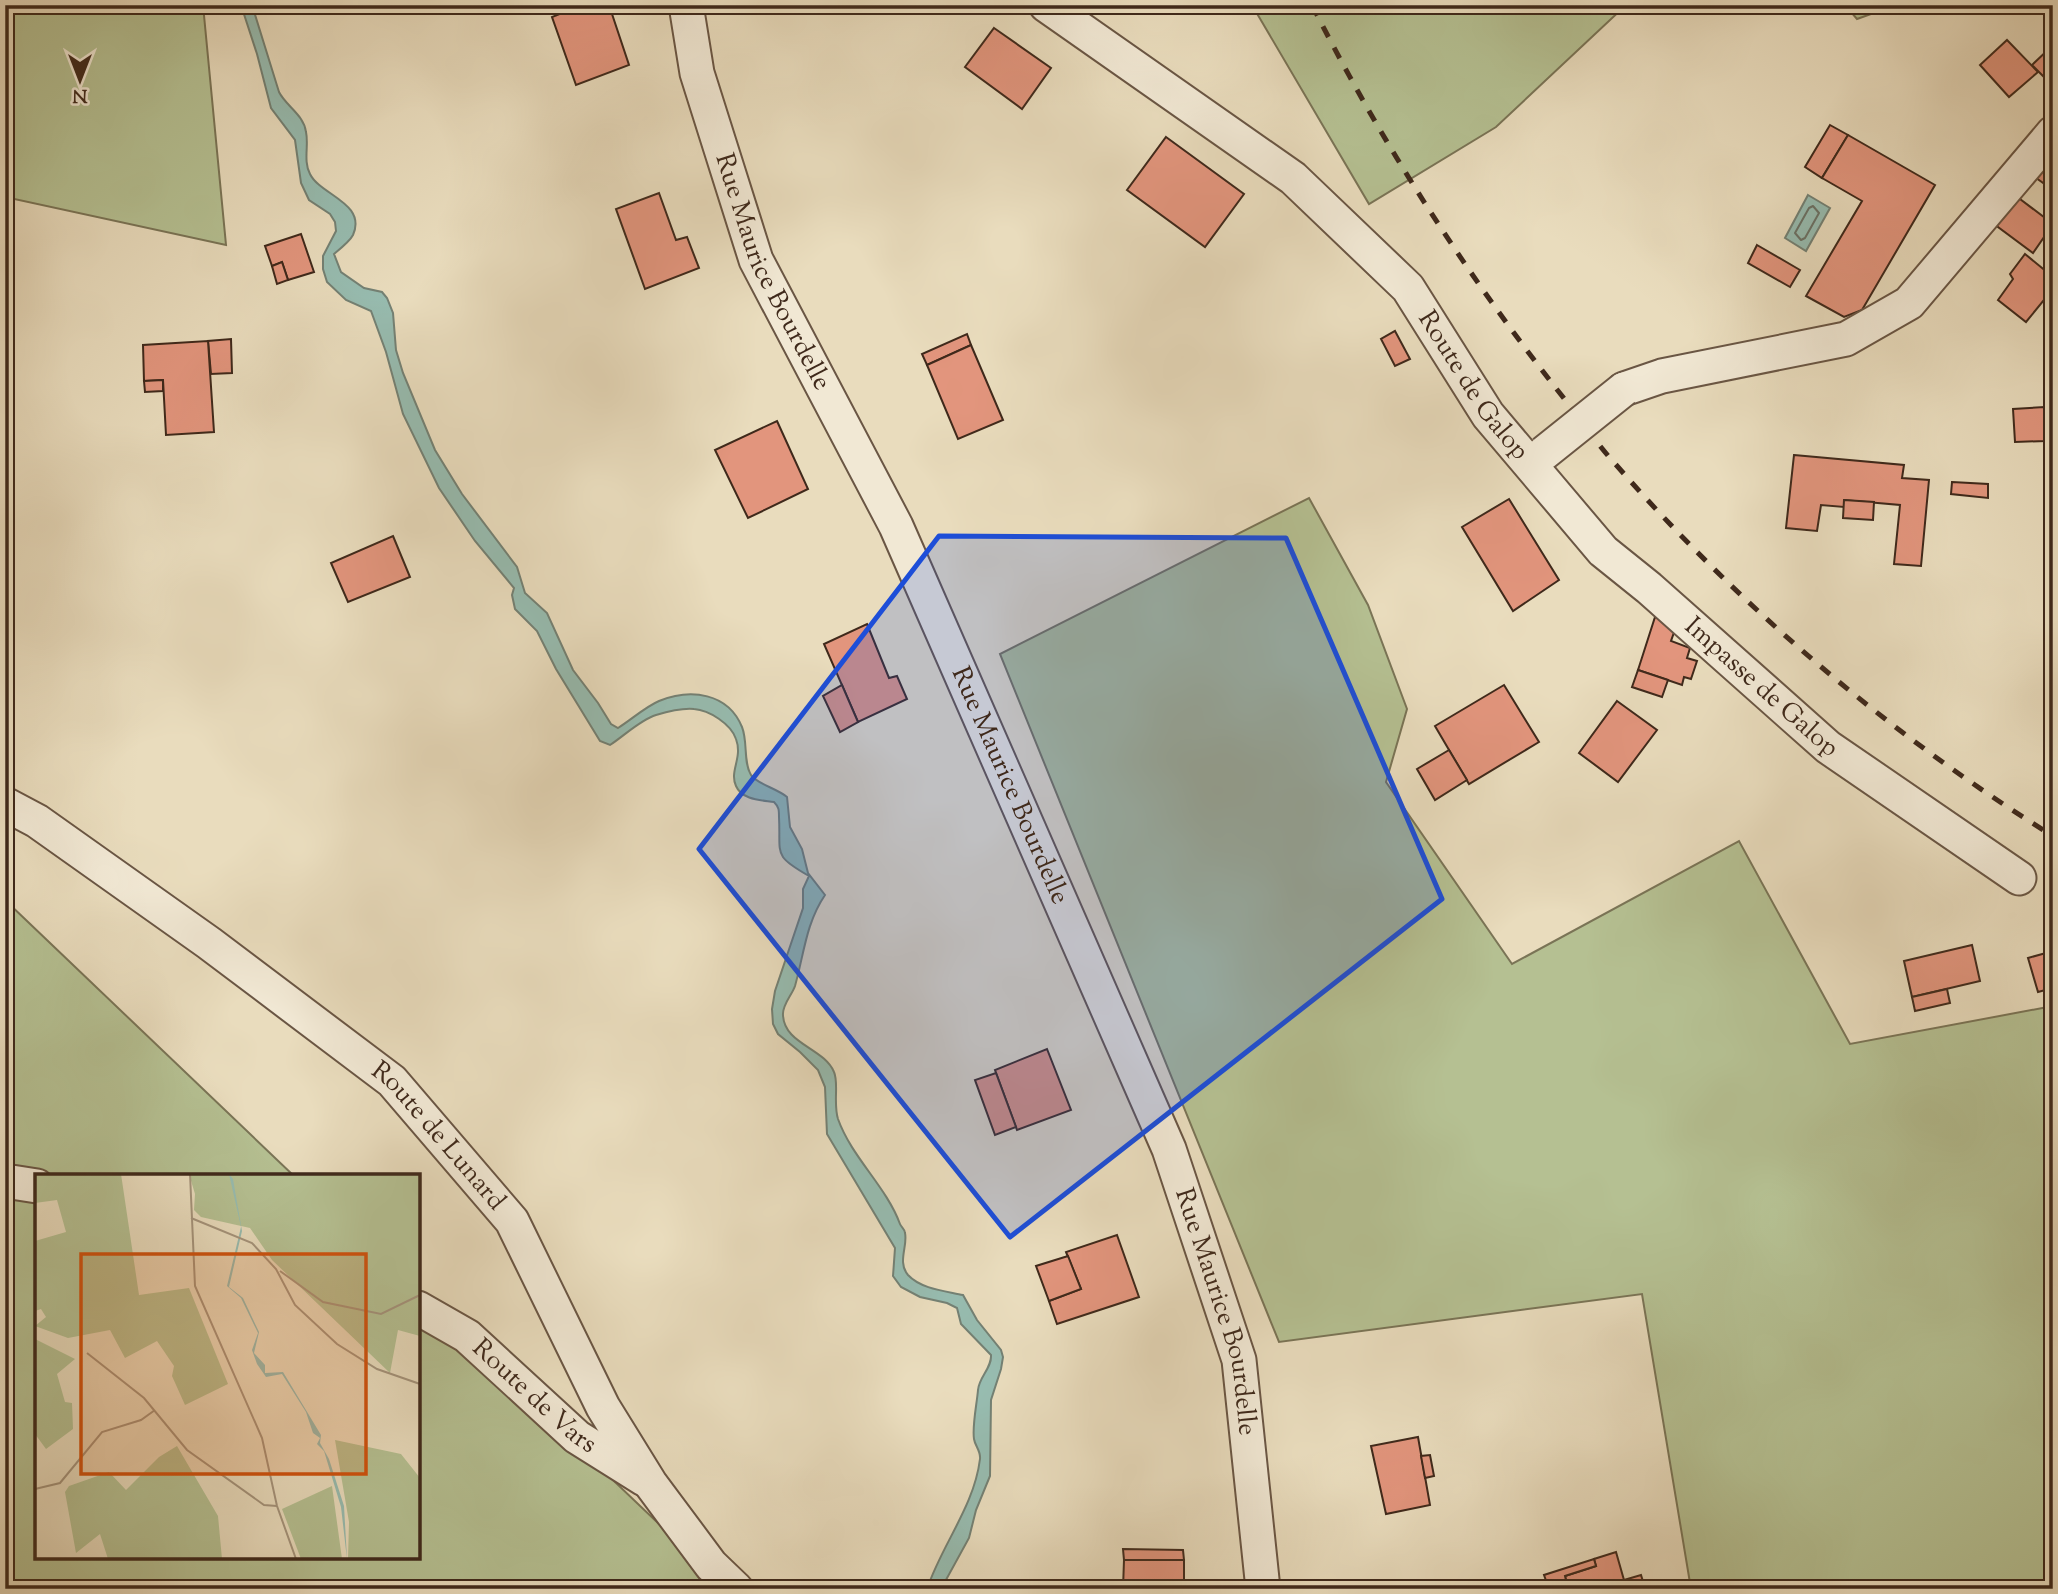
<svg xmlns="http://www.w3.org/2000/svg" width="2058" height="1594" font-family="'Sorts Mill Goudy',serif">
  <rect width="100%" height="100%" fill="#e9dcbd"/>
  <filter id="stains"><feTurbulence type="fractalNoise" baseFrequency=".00286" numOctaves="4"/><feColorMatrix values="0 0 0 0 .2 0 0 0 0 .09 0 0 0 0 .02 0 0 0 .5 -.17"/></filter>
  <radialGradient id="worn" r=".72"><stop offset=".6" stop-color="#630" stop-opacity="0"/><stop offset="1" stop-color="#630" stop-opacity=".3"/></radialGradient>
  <g fill="#b5c092" stroke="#7a7456" stroke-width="2">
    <polygon points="5,5 203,5 226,245 5,197"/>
    <polygon points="1252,5 1626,5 1496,127 1369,204"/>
    <polygon points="1845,5 1896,5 1857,19"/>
    <polygon points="1309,498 1368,605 1407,709 1386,782 1512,964 1739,841 1850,1044 2053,1006 2053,1589 1691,1589 1642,1294 1279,1342 1000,654"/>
    <polygon points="5,900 294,1176 37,1176 37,1557 418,1557 418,1294 681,1545 705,1589 5,1589"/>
  </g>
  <g fill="#97bcb0" stroke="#748174" stroke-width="2">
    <path d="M241,5H252L279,92C286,106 304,115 306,132C309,145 303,161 310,174C320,195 367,203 353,235C350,241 340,249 334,254L341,272L364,288L382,292L387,298L393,313L396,350L403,373L435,450L462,494L517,567L525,593L547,613L573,670L598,703L611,724L618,728C631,720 645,707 659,701C691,688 728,693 742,727C748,742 743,762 751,775C755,783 778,789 787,797L790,827L802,849L808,873L825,895C806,923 804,954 795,986C792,995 782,1005 783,1015C784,1044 824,1048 834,1072C839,1083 833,1103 838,1119C852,1158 886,1186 900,1224C901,1227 905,1229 905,1233C908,1246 897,1262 908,1275C921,1289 945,1291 963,1295L977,1320L1001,1350L1003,1357L1001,1369L991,1400L990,1476L976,1510L969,1538L941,1589H927C942,1544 974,1507 980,1459C981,1451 975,1446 974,1439C972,1426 977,1403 978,1390C979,1377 992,1368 991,1355L961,1324L957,1308L947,1303L920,1297L901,1287L893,1276L895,1248L827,1134L825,1087L818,1070L800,1052L778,1034L773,1024L772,1009L775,991L803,908V889L809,876C772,855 781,855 779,817C779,810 779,807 774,802C761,800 742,800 736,786C729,771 743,758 736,739C731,724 709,710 694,709C683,708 666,712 656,715C640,720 624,736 610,745L600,741L556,669L537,631L515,609L512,595L514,588L475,541L439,488L403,414L386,352L371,311L346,300L327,282L323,269V256L336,231L335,222L330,214L309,200L301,183L295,140L271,108L257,54Z"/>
    <polygon points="1808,195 1830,208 1806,251 1785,238"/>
  </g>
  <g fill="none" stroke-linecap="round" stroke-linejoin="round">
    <polygon stroke="#6b7266" stroke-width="2" points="1813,206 1819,213 1805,238 1801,240 1795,233 1809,208"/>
  </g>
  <g fill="#e2957d" stroke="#3f291b" stroke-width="2">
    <polygon points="582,5 609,5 629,65 576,85 552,17"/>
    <polygon points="994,28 1051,68 1022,109 965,67"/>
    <polygon points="2007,40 2038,72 2009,97 1980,65"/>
    <polygon points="2053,45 2053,86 2032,65"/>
    <polygon points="1830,125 1848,135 1822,178 1805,167"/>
    <polygon points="1848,135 1935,185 1862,310 1844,317 1806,296 1862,201 1822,178"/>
    <polygon points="1166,137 1244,194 1205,247 1127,190"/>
    <polygon points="2053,150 2053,190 2032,175"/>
    <polygon points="659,193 676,240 687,237 699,268 645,289 616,209"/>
    <polygon points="2016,196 2053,224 2033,253 1994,224"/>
    <polygon points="301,234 314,272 288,280 282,262 272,266 265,246"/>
    <polygon points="1757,245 1800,270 1790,287 1748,263"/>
    <polygon points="2025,254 2053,277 2053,289 2026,322 1998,300 2013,279 2010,274"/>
    <polygon points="282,262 288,280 277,284 272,266"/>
    <polygon points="1395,331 1410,359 1395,366 1381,339"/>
    <polygon points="967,334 971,345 927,365 922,354"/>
    <polygon points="231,339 232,373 211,374 208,341"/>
    <polygon points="208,341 214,432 166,435 163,380 144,381 143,345"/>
    <polygon points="971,345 1003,420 958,439 927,365"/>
    <polygon points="163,380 163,391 145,392 144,381"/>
    <polygon points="2044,407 2053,407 2053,440 2045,441"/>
    <polygon points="2044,407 2045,441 2015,442 2013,409"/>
    <polygon points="777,421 808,489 748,518 715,450"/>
    <polygon points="1794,455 1904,465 1902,478 1929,480 1921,566 1894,564 1900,505 1844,500 1844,507 1821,505 1817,531 1786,528"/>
    <polygon points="1952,482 1988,484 1988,498 1951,494"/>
    <polygon points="1509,499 1559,580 1513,611 1462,527"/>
    <polygon points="1844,500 1874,502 1873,520 1843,518"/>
    <polygon points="393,536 410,577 348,602 331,563"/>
    <polygon points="1655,617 1677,624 1671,641 1690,648 1687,658 1697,661 1691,679 1684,677 1682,685 1638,670"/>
    <polygon points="867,624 889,678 897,676 907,699 858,722 824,644"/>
    <polygon points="1638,670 1668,680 1662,697 1632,687"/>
    <polygon points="842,685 858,722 840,732 823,696"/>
    <polygon points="1504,685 1539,742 1469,784 1435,726"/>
    <polygon points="1617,701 1657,730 1618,782 1579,753"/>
    <polygon points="1449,750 1467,780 1435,800 1417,769"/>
    <polygon points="1972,945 1980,981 1912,997 1904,961"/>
    <polygon points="2053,951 2053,988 2038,992 2028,958"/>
    <polygon points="1947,989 1950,1003 1915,1011 1912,997"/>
    <polygon points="1047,1049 1071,1110 1017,1130 995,1070"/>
    <polygon points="996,1073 1016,1127 995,1135 975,1080"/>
    <polygon points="1117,1235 1139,1297 1057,1324 1049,1301 1081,1289 1066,1252"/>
    <polygon points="1068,1256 1081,1289 1049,1301 1036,1266"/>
    <polygon points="1418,1437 1430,1505 1386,1514 1371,1446"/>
    <polygon points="1430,1455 1434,1476 1425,1478 1421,1456"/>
    <polygon points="1123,1549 1183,1550 1184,1560 1124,1560"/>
    <polygon points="1616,1552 1624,1580 1641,1575 1645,1588 1568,1589 1565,1576 1596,1566 1594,1559"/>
    <polygon points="1594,1559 1596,1566 1565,1576 1568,1589 1549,1589 1544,1575"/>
    <polygon points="1124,1560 1184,1560 1184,1589 1123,1589"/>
  </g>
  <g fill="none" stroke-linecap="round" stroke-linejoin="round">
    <defs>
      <g id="minor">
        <path id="s1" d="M686,5L697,73L756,260L896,526L1169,1149L1239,1360L1263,1589"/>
        <path id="s2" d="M1046,5L1293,178L1408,288L1488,415L1603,551L1649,588L1828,747L2019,878"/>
        <polyline points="1624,389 1662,376 1846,339 1909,303 2053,133"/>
        <path id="s3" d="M5,804L37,821L209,943L392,1081L512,1221L603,1407L650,1483L711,1565L736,1589"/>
        <polyline points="5,1181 37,1186"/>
        <path id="s4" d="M418,1308L467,1336L577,1437L644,1479"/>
      </g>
    </defs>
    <use href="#minor" stroke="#6a5644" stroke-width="37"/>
    <use href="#minor" stroke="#f1e8d4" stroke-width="33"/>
    <path stroke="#3f291b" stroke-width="5" stroke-dasharray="12 12" stroke-linecap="butt" d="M1312,5C1380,140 1462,268 1555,387C1576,413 1595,442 1618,467C1742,609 1893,737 2053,836"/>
    <defs>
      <polyline id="minor-bridge" points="1544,453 1624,389"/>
    </defs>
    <use href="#minor-bridge" stroke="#6a5644" stroke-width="37" stroke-linecap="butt"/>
    <use href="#minor-bridge" stroke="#f1e8d4" stroke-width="33"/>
  </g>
  <path fill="#1d4ed8" fill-opacity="0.2" stroke="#1d4ed8" stroke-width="5" stroke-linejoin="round" d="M939,536L1286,538L1442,899L1010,1237L699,849Z"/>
  <g text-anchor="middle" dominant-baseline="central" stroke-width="7" stroke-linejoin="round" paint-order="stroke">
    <g font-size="26" fill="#3f291b" stroke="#f1e8d4">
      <text stroke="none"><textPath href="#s1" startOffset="282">Rue Maurice Bourdelle</textPath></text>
      <text stroke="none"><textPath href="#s2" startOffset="578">Route de Galop</textPath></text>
      <text stroke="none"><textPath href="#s2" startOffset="998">Impasse de Galop</textPath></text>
      <text stroke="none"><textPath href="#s1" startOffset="849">Rue Maurice Bourdelle</textPath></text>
      <text stroke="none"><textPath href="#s3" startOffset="548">Route de Lunard</textPath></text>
      <text stroke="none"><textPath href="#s1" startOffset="1416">Rue Maurice Bourdelle</textPath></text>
      <text stroke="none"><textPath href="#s4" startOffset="147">Route de Vars</textPath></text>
    </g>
  </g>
  <g transform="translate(35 1174)">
    <rect width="385" height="385" fill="#e9dcbd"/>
    <path d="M0,0H86L104,121L154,114L193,210L150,231L137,202L139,192L122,167L90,184L75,156L33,164L0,152L11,143L6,135L0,137V67L31,58L22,26L0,29ZM154,0H385V162L363,156L355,199L237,86L215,54L166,43L159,36L160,20ZM0,165L40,185L22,200L30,228L37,229L38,255L11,275L0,260ZM300,266L366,280L385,304V385H313L314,348ZM142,272L183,342L187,385H73L65,360L41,379L30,318L34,312L74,298L91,316L124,283ZM297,312L307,385H266L247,335Z" fill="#b5c092"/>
    <path d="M194,0L198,5L207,57L194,113L208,124L224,158L219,179L230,191V199L248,198L286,261L285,269L294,285L309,332L312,385L306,333L289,277L282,270L285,264L278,259L271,238L247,200L231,203L222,190L217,176L223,159L206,124L192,112L206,53Z" fill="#97bcb0"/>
    <path fill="none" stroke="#a5947c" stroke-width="2" d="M155,0L160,112L227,264L242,332L261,385M156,44L217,69L241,95L260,131L302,170L342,195L385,210M245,97L288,128L346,140L385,121M52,179L109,224L152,276L229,331L242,332M0,315L25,309L67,258L106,246L120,236"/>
    <path fill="#cf520e" fill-opacity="0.15" stroke="#cf520e" stroke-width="3.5" d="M46,80H331V300H46Z"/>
    <rect width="385" height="385" fill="none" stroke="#3f291b" stroke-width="3.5"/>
  </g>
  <rect width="2058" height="1594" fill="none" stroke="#e9dcbd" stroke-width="28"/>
  <rect x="7" y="7" width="2044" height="1580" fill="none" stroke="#3f291b" stroke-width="3.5"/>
  <rect x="14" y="14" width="2030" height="1566" fill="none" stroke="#3f291b" stroke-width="2"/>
  <g transform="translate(80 80) rotate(180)" stroke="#f1e8d4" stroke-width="5" paint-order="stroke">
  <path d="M0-5L12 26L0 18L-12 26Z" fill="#3f291b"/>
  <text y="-10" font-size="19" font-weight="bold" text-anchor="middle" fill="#3f291b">N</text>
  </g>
  <rect width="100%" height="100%" filter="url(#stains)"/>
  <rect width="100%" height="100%" fill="url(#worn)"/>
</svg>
